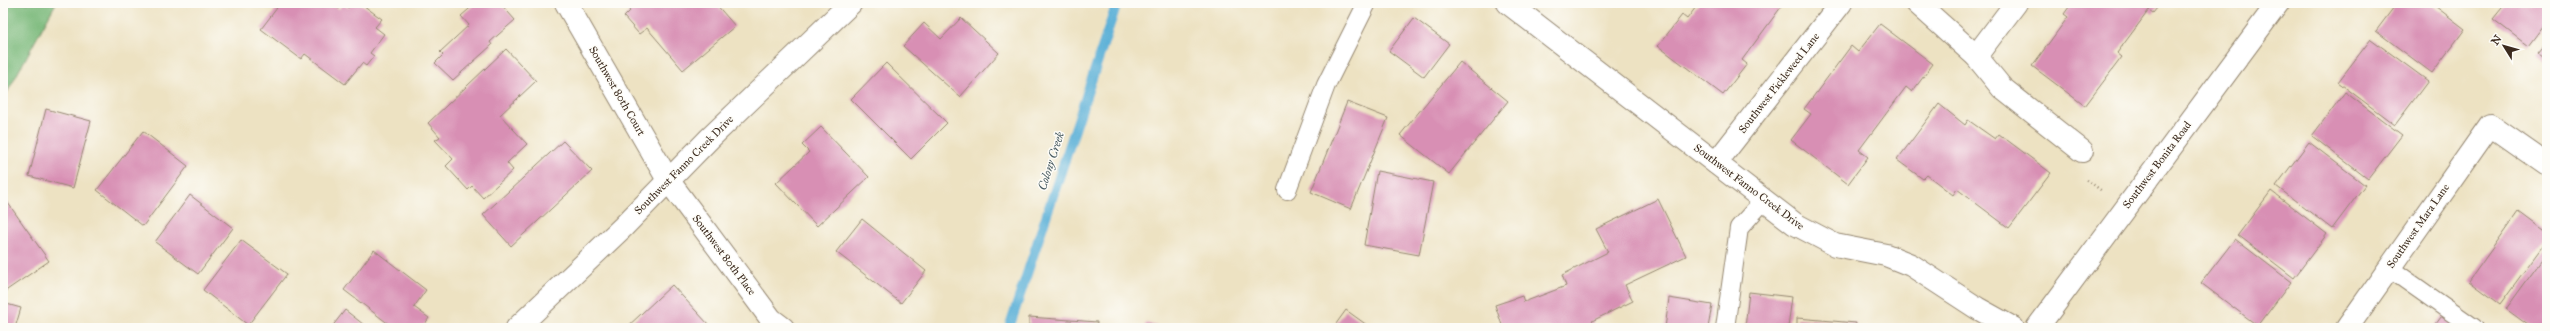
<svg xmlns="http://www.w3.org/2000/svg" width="2550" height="331" font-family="'IM FELL Great Primer',serif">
  <rect width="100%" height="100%" fill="#fdfcf7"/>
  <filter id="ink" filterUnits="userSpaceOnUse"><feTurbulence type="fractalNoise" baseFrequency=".025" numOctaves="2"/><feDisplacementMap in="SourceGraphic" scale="8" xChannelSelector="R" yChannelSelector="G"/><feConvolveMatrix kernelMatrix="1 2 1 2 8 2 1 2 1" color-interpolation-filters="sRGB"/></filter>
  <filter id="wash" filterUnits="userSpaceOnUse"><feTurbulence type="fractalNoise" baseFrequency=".012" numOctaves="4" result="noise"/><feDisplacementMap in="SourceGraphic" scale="16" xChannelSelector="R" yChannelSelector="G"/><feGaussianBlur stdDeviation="0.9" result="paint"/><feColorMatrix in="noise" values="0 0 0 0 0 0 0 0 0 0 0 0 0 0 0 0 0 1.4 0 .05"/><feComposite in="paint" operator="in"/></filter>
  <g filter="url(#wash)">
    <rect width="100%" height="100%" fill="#ede2c2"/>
    <polygon fill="#7ab97a" stroke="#5a724c" points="3,3 56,3 3,100"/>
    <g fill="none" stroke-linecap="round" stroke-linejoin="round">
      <polyline stroke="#5bb0d7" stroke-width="10" points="1009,328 1117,3"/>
    </g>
    <g id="blocks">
      <g fill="#d88fb4">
        <polygon points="273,3 334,3 333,4 339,9 343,3 348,8 352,3 360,3 382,19 375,27 384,34 370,53 374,56 366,66 362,63 345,84 305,54 301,59 261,29 277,8 272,5"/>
        <polygon points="476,3 500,3 515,20 490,42 492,45 453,80 435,63 443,55 440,52 469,25 461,16"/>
        <polygon points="623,3 715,3 735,26 683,70 647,28 639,34 624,17 630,11"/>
        <polygon points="1699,3 1784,3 1742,60 1747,64 1723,95 1658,46 1682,15 1687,19"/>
        <polygon points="2072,3 2161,3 2153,13 2149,10 2117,53 2122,57 2085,106 2032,66 2068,17 2064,14"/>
        <polygon points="2397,3 2431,3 2465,29 2432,73 2376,31"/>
        <polygon points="2506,3 2547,3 2547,21 2528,46 2493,19"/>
        <polygon points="961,18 999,53 960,97 903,46 924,23 941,39"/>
        <polygon points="1414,18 1449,44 1424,77 1389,51"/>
        <polygon points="1880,24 1933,64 1912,92 1906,87 1859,150 1868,157 1848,184 1791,140 1811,114 1804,109 1851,46 1858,52"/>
        <polygon points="2371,39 2428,81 2395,125 2338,82"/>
        <polygon points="2547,43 2547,61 2538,54"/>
        <polygon points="506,49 536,81 500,115 527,144 507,163 513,170 483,198 472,186 468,190 446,166 453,159 435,140 440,137 428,123"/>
        <polygon points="1460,62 1508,101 1449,174 1400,135"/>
        <polygon points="886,63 947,123 911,159 851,99"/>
        <polygon points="2345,92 2402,135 2368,179 2312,136"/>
        <polygon points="1347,102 1388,118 1351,209 1311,192"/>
        <polygon points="1939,104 1965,125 1968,120 1995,139 1999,134 2051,173 2009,228 1957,189 1953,195 1927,175 1923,179 1897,160"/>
        <polygon points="46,109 91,121 73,188 29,176"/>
        <polygon points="821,127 869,177 817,226 776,183 809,152 802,145"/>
        <polygon points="143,131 188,166 143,226 97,190"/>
        <polygon points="563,141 592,171 511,246 483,215"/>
        <polygon points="2309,142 2365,185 2332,229 2276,186"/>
        <polygon points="1377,171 1433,182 1419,255 1364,245"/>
        <polygon points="2271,191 2327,234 2294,278 2238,235"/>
        <polygon points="190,195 233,228 198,274 155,242"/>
        <polygon points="3,196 49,261 4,292 3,290"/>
        <polygon points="1658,199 1686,256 1625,285 1633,301 1592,321 1595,328 1503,328 1495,305 1522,296 1524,302 1566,286 1562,275 1608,252 1596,229"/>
        <polygon points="2519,211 2547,232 2547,240 2500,304 2469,281"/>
        <polygon points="862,219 926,271 901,303 836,252"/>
        <polygon points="2235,239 2291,282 2258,326 2201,283"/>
        <polygon points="241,240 287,274 248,325 203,290"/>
        <polygon points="374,250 426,290 414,307 429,318 422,328 394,328 344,290"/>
        <polygon points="2547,253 2547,328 2532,328 2506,309"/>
        <polygon points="672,285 709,325 706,328 626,328"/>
        <polygon points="1749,292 1792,297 1788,328 1745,328"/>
        <polygon points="1669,298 1712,305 1708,328 1665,328"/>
        <polygon points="3,303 21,308 15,328 3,328"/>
        <polygon points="345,310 368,328 331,328"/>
        <polygon points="1346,310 1371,328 1333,328"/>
        <polygon points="2444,313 2465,328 2433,328"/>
        <polygon points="1029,317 1097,322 1096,328 1029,328"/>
        <polygon points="1797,318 1856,323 1855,328 1797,328"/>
        <polygon points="1146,323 1163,328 1144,328"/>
      </g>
    </g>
  </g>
  <g filter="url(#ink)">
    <use href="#blocks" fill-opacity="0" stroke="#948670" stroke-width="1"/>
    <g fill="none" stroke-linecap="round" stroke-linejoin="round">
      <defs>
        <g id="service">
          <polyline points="1287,190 1326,85 1367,3"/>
          <polyline points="2389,268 2474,328"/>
          <polyline points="1725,328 1739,228 1764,200"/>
        </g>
        <g id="minor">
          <polyline points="566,3 668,180 771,319 783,328"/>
          <polyline points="1508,3 1795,224 1835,245 1886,255 1911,265 1977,308 2013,328"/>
          <polyline points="1917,3 1976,56 2002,88 2082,151"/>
          <polyline points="1976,56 2016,3"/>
          <polyline points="1716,163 1841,3"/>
          <polyline points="517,328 623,227 710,138 851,3"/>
          <polyline points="2347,328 2490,125 2547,165"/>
        </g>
        <polyline id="secondary" points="2037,328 2278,3"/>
      </defs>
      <use href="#service" stroke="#948670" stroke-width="20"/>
      <use href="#minor" stroke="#948670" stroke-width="24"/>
      <use href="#secondary" stroke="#948670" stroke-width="24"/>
      <polyline stroke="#948670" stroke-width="2.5" stroke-dasharray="1 3" stroke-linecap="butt" points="2087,180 2102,191"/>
      <use href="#service" stroke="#fff" stroke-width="18"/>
      <use href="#minor" stroke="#fff" stroke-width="22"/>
      <use href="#secondary" stroke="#fff" stroke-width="22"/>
    </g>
  </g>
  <g text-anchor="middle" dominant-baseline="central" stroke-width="3" stroke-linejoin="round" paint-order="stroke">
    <g font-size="11" fill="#3b2a1e" stroke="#fdfcf7">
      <text transform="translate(1779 83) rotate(-52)">Southwest Pickleweed Lane</text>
      <text transform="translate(617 91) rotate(60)">Southwest 80th Court</text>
      <text transform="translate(684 165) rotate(-45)">Southwest Fanno Creek Drive</text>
      <text transform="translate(2157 165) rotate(-53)">Southwest Bonita Road</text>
      <text transform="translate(1749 187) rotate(37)">Southwest Fanno Creek Drive</text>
      <text transform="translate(2418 226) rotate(-55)">Southwest Mara Lane</text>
      <text transform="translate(724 255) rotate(53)">Southwest 80th Place</text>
    </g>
    <g font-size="12" font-style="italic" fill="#46595f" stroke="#fdfcf7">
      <text transform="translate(1051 161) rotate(-72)">Colony Creek</text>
    </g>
  </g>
  <rect width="2550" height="331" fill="none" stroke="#fdfcf7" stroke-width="16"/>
  <g transform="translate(2504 46) rotate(307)" stroke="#fdfcf7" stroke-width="3" paint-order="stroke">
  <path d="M0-3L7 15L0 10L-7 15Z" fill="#3b2a1e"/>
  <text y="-6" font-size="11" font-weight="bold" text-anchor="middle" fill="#3b2a1e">N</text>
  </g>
</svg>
